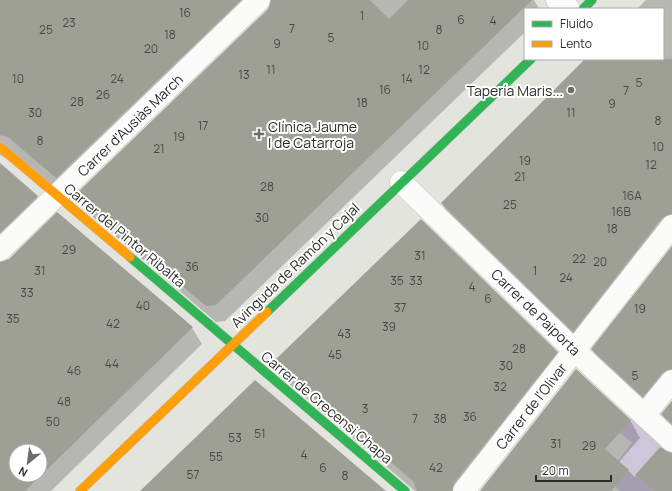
<svg xmlns="http://www.w3.org/2000/svg" width="672" height="491" font-family="Manrope,sans-serif">
  <rect width="100%" height="100%" fill="#e4e4df"/>
  <polygon fill="#cfc6da" points="633,417 662,445 635,475 654,491 620,491 604,478 632,443 617,430 626,425"/>
  <g fill="#0003" fill-rule="evenodd">
    <polygon points="0,0 534,0 539,9 525,9 525,32 225,321 216,322 86,211 77,195 268,10 272,4 266,4 66,194 0,155"/>
    <polygon points="646,0 672,0 672,236 584,349 452,221 442,203 586,59 663,59 663,9 637,9"/>
    <polygon points="0,165 37,196 47,213 0,258"/>
    <path d="M57,213L192,328L202,344L51,491H0V263L9,260ZM16,451H40V475H16Z"/>
    <polygon points="672,248 672,393 653,414 603,367 592,349"/>
    <polygon points="557,352 567,370 472,491 415,491 286,381 275,363"/>
    <polygon points="672,401 672,431 662,414"/>
    <polygon points="630,420 640,438 619,462 635,477 660,448 672,454 672,491 481,491"/>
  </g>
  <g fill="#9fa095" fill-rule="evenodd">
    <polygon points="0,0 241,0 56,178 8,137 0,135"/>
    <polygon points="271,0 370,0 389,19 408,0 532,0 216,305 206,306 75,195 268,9"/>
    <polygon points="585,59 672,59 672,214 662,218 573,332 441,203"/>
    <polygon points="0,163 38,196 0,233"/>
    <path d="M57,212L193,327L25,491H0V262L9,259ZM16,451H40V475H16Z"/>
    <polygon points="421,219 558,352 454,483 452,491 417,491 413,481 274,363 275,360"/>
    <polygon points="672,246 672,369 662,373 643,397 591,349"/>
    <polygon points="576,369 631,420 605,449 629,470 611,491 480,491"/>
    <polygon points="255,380 386,491 140,491"/>
    <polygon points="672,401 672,424 661,414"/>
    <polygon points="660,447 672,453 672,491 654,491 635,475"/>
  </g>
  <g fill="none" stroke-linecap="round" stroke-linejoin="round">
    <defs>
      <g id="street">
        <polyline points="557,0 569,9"/>
        <polyline points="401,182 575,351 672,441"/>
        <polyline points="0,250 259,0"/>
        <polyline points="644,415 672,381"/>
        <polyline points="464,491 672,226"/>
      </g>
      <g id="fast">
        <polyline points="583,9 592,0"/>
        <polyline points="130,257 405,491"/>
        <polyline points="267,312 531,59"/>
      </g>
      <g id="slow">
        <polyline points="0,147 130,257"/>
        <polyline points="80,491 267,312"/>
      </g>
    </defs>
    <use href="#street" stroke="#c2c2be" stroke-width="23"/>
    <use href="#fast" stroke="#c2c2be" stroke-width="10"/>
    <use href="#slow" stroke="#c2c2be" stroke-width="10"/>
    <use href="#street" stroke="#fbfbfa" stroke-width="22"/>
    <use href="#fast" stroke="#30b455" stroke-width="9"/>
    <use href="#slow" stroke="#ff9f0a" stroke-width="9"/>
  </g>
  <g fill="#6c6c68" stroke="#fff" stroke-width="1.5">
    <circle cx="571" cy="90" r="4"/>
    <path d="M257 128h4v4h4v4h-4v4h-4v-4h-4v-4h4z"/>
  </g>
  <g text-anchor="middle" dominant-baseline="central" stroke-width="4" stroke-linejoin="round" paint-order="stroke">
    <g font-size="12" fill="#484943">
      <text x="185" y="12">16</text>
      <text x="362" y="15">1</text>
      <text x="461" y="19">6</text>
      <text x="493" y="20">4</text>
      <text x="69" y="22">23</text>
      <text x="292" y="28">7</text>
      <text x="46" y="29">25</text>
      <text x="439" y="29">8</text>
      <text x="170" y="34">18</text>
      <text x="331" y="37">5</text>
      <text x="277" y="43">9</text>
      <text x="423" y="45">10</text>
      <text x="151" y="48">20</text>
      <text x="271" y="69">11</text>
      <text x="424" y="69">12</text>
      <text x="244" y="74">13</text>
      <text x="18" y="78">10</text>
      <text x="117" y="78">24</text>
      <text x="407" y="78">14</text>
      <text x="639" y="82">5</text>
      <text x="385" y="89">16</text>
      <text x="626" y="90">7</text>
      <text x="103" y="94">26</text>
      <text x="77" y="101">28</text>
      <text x="362" y="102">18</text>
      <text x="612" y="103">9</text>
      <text x="35" y="112">30</text>
      <text x="571" y="112">11</text>
      <text x="658" y="120">8</text>
      <text x="203" y="125">17</text>
      <text x="179" y="136">19</text>
      <text x="40" y="140">8</text>
      <text x="658" y="146">10</text>
      <text x="159" y="148">21</text>
      <text x="525" y="160">19</text>
      <text x="651" y="164">12</text>
      <text x="520" y="176">21</text>
      <text x="267" y="186">28</text>
      <text x="632" y="195">16A</text>
      <text x="510" y="204">25</text>
      <text x="621" y="211">16B</text>
      <text x="262" y="217">30</text>
      <text x="612" y="228">18</text>
      <text x="69" y="249">29</text>
      <text x="420" y="255">31</text>
      <text x="579" y="258">22</text>
      <text x="600" y="261">20</text>
      <text x="192" y="266">36</text>
      <text x="40" y="270">31</text>
      <text x="535" y="270">1</text>
      <text x="566" y="277">24</text>
      <text x="397" y="280">35</text>
      <text x="416" y="280">33</text>
      <text x="472" y="286">4</text>
      <text x="27" y="292">33</text>
      <text x="488" y="298">6</text>
      <text x="143" y="305">40</text>
      <text x="400" y="307">37</text>
      <text x="640" y="308">19</text>
      <text x="13" y="318">35</text>
      <text x="113" y="323">42</text>
      <text x="389" y="326">39</text>
      <text x="344" y="333">43</text>
      <text x="519" y="348">28</text>
      <text x="335" y="354">45</text>
      <text x="112" y="363">44</text>
      <text x="506" y="365">30</text>
      <text x="74" y="370">46</text>
      <text x="635" y="375">5</text>
      <text x="500" y="386">32</text>
      <text x="64" y="401">48</text>
      <text x="365" y="408">3</text>
      <text x="470" y="416">36</text>
      <text x="415" y="418">7</text>
      <text x="440" y="418">38</text>
      <text x="53" y="421">50</text>
      <text x="260" y="433">51</text>
      <text x="235" y="437">53</text>
      <text x="556" y="443">31</text>
      <text x="589" y="445">29</text>
      <text x="304" y="454">4</text>
      <text x="216" y="456">55</text>
      <text x="323" y="467">6</text>
      <text x="436" y="467">42</text>
      <text x="193" y="474">57</text>
      <text x="345" y="475">8</text>
    </g>
    <g font-size="14" fill="#2b2c28" stroke="#fff" text-anchor="end">
      <text x="563" y="90">Tapería Maris...</text>
      <text x="268" y="126" text-anchor="start">Clínica Jaume<tspan x="268" dy="16">I de Catarroja</tspan></text>
    </g>
    <g font-size="14" fill="#2b2c28" stroke="#fff">
      <text transform="translate(130 125) rotate(-44)">Carrer d'Ausiàs March</text>
      <text transform="translate(125 235) rotate(40)">Carrer del Pintor Ribalta</text>
      <text transform="translate(295 265) rotate(-44)">Avinguda de Ramón y Cajal</text>
      <text transform="translate(536 312) rotate(44)">Carrer de Paiporta</text>
      <text transform="translate(531 406) rotate(-52)">Carrer de l'Olivar</text>
      <text transform="translate(327 407) rotate(40)">Carrer de Crecensi Chapa</text>
    </g>
  </g>
  <rect x="524" y="8" width="140" height="52" fill="#ffffff" stroke="#aaaba9"/>
  <rect x="532" y="21" width="20" height="6" fill="#30b455" stroke="#aaaba9"/>
  <text x="560" y="28" font-size="12" fill="#2b2c28">Fluido</text>
  <rect x="532" y="41" width="20" height="6" fill="#ff9f0a" stroke="#aaaba9"/>
  <text x="560" y="48" font-size="12" fill="#2b2c28">Lento</text>
  <g transform="translate(28 463) rotate(209)"><circle r="19" fill="#ffffff" stroke="#aaaba9"/>
  <path d="M0-3L7 15L0 10L-7 15Z" fill="#6c6c68"/>
  <text y="-6" font-size="11" font-weight="bold" text-anchor="middle" fill="#2b2c28">N</text>
  </g>
  <path d="M536 475v6h75v-6" fill="none" stroke="#2b2c28" stroke-width="2"/>
  <text x="542" y="475" font-size="12" fill="#2b2c28" stroke="#ffffff" stroke-width="3" paint-order="stroke">20 m</text>
</svg>
